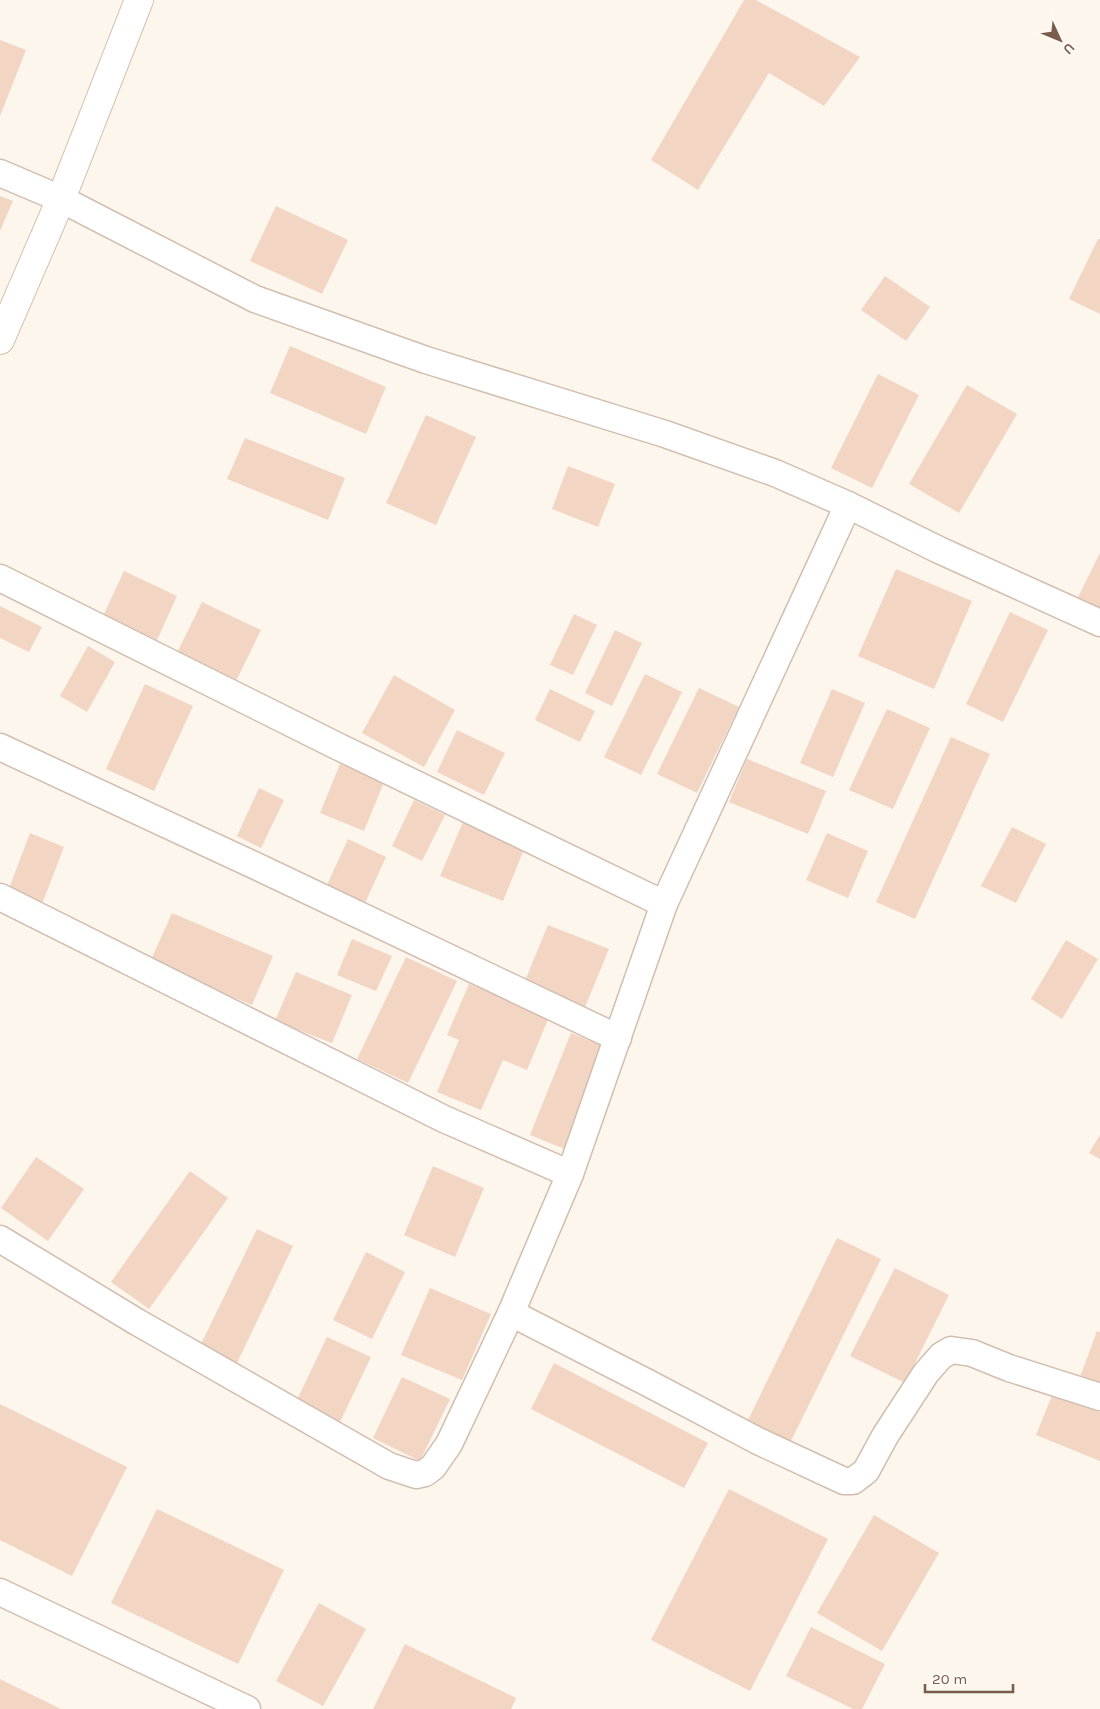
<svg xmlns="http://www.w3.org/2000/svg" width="1100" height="1709" font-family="Karla,sans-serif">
  <rect width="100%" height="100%" fill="#fdf6ec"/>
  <g fill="#f3d5c3">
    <polygon points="744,0 756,0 860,57 824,106 769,73 698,190 651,160"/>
    <polygon points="0,40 26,50 0,116"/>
    <polygon points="0,196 13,201 0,231"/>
    <polygon points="276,206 348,240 322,294 250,261"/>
    <polygon points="1098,239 1100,239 1100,314 1069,299"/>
    <polygon points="885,276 930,307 906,341 861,310"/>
    <polygon points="290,346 386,387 366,434 270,393"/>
    <polygon points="878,374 919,395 872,488 831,468"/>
    <polygon points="967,385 1017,414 959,513 909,484"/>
    <polygon points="426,415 476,437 436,525 386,503"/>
    <polygon points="245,438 345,478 328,520 227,479"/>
    <polygon points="568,466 615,484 598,527 552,509"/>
    <polygon points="1100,553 1100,608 1078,597"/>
    <polygon points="896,569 972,601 934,689 858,656"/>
    <polygon points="124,571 177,596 157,640 103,616"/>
    <polygon points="202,602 261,630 236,681 177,653"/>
    <polygon points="0,606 42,627 29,652 0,638"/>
    <polygon points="1010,612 1048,630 1003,722 966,704"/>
    <polygon points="574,614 597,625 573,675 550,665"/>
    <polygon points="615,630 642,643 612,706 585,693"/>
    <polygon points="88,646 115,662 87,712 60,696"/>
    <polygon points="645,674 682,692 641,775 604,757"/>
    <polygon points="394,675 455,710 424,767 362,733"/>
    <polygon points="145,684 193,706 154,791 106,769"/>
    <polygon points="699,688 739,707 697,793 657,774"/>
    <polygon points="550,689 595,711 580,742 535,720"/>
    <polygon points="832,689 865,703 833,777 800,763"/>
    <polygon points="887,709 930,728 893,809 849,790"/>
    <polygon points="457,730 505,753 484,795 437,772"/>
    <polygon points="951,737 990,754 915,919 876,902"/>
    <polygon points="747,759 826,791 808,834 729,802"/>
    <polygon points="340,764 384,782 364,831 320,813"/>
    <polygon points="259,788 284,800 261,848 237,836"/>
    <polygon points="414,800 445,815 422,861 392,846"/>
    <polygon points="463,822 525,847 503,901 440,876"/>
    <polygon points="1012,827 1046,844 1016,903 981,886"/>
    <polygon points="30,833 64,847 42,904 8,891"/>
    <polygon points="827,833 868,851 848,898 806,880"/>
    <polygon points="348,839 386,857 365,903 327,885"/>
    <polygon points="172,913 273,956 252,1005 150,962"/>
    <polygon points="548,925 609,949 585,1007 524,983"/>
    <polygon points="352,939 392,956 376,991 337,975"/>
    <polygon points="1066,940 1098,959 1062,1019 1031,999"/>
    <polygon points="406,957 457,981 408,1083 357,1059"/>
    <polygon points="296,972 352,995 332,1043 275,1021"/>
    <polygon points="469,984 549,1017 527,1070 503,1060 481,1110 437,1092 459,1040 447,1035"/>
    <polygon points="571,1033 608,1048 567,1150 530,1135"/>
    <polygon points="1100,1135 1100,1159 1089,1153"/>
    <polygon points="36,1157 84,1189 48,1241 1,1208"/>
    <polygon points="433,1166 484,1188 455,1257 404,1235"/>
    <polygon points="190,1171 228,1198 149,1309 111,1282"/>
    <polygon points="257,1229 293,1246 236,1365 199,1348"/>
    <polygon points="837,1238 881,1259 790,1443 747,1422"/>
    <polygon points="366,1252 405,1272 372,1339 333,1320"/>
    <polygon points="895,1268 949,1295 905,1383 850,1356"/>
    <polygon points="430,1288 491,1314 462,1380 401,1355"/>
    <polygon points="1097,1331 1100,1332 1100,1384 1080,1377"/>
    <polygon points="327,1337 371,1357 340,1422 296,1402"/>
    <polygon points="554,1363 708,1443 684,1488 531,1409"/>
    <polygon points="402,1377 450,1399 420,1461 373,1438"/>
    <polygon points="1053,1393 1100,1412 1100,1461 1036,1435"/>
    <polygon points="0,1404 127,1467 72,1576 0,1540"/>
    <polygon points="729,1489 828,1539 750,1691 651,1640"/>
    <polygon points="157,1509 284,1570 238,1664 111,1603"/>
    <polygon points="874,1515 939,1553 882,1651 817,1613"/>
    <polygon points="319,1603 366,1629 323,1706 276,1681"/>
    <polygon points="811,1627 885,1664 862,1709 853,1709 786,1676"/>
    <polygon points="405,1644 516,1698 511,1709 373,1709"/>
    <polygon points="0,1679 14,1686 61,1709 0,1709"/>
  </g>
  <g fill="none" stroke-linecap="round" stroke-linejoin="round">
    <defs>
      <g id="street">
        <polyline points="0,173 61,199 255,299 426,360 665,434 775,473 848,505 939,550 1100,623"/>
        <polyline points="0,578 337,746 664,904"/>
        <polyline points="0,747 258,867 618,1038"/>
        <polyline points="0,897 444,1119 570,1174"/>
        <polyline points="0,1239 137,1322 389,1466 416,1475 425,1473 433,1467 449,1444 511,1313 570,1174 664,904 848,505"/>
        <polyline points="511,1313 648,1383 758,1441 844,1481 853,1481 866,1471 885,1436 926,1373 941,1356 951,1350 972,1353 1009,1368 1100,1397"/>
        <polyline points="0,1592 247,1709"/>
      </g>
      <polyline id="secondary" points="0,340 61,199 139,0"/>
    </defs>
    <use href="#street" stroke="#d1beb0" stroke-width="29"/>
    <use href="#secondary" stroke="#d6c0b0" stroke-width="30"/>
    <use href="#street" stroke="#fff" stroke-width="26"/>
    <use href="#secondary" stroke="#fff" stroke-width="28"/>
  </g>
  <g transform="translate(1060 40) rotate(134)" stroke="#fffaf3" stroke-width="4" paint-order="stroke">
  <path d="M0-4L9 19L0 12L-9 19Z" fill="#7a5c4d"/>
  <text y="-8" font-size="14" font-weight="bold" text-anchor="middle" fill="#7a5c4d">U</text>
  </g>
  <path d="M925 1684v8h88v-8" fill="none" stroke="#7a5c4d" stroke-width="2.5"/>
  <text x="932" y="1684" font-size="15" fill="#7a5c4d" stroke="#fffaf3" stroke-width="4" paint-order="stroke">20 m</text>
</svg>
